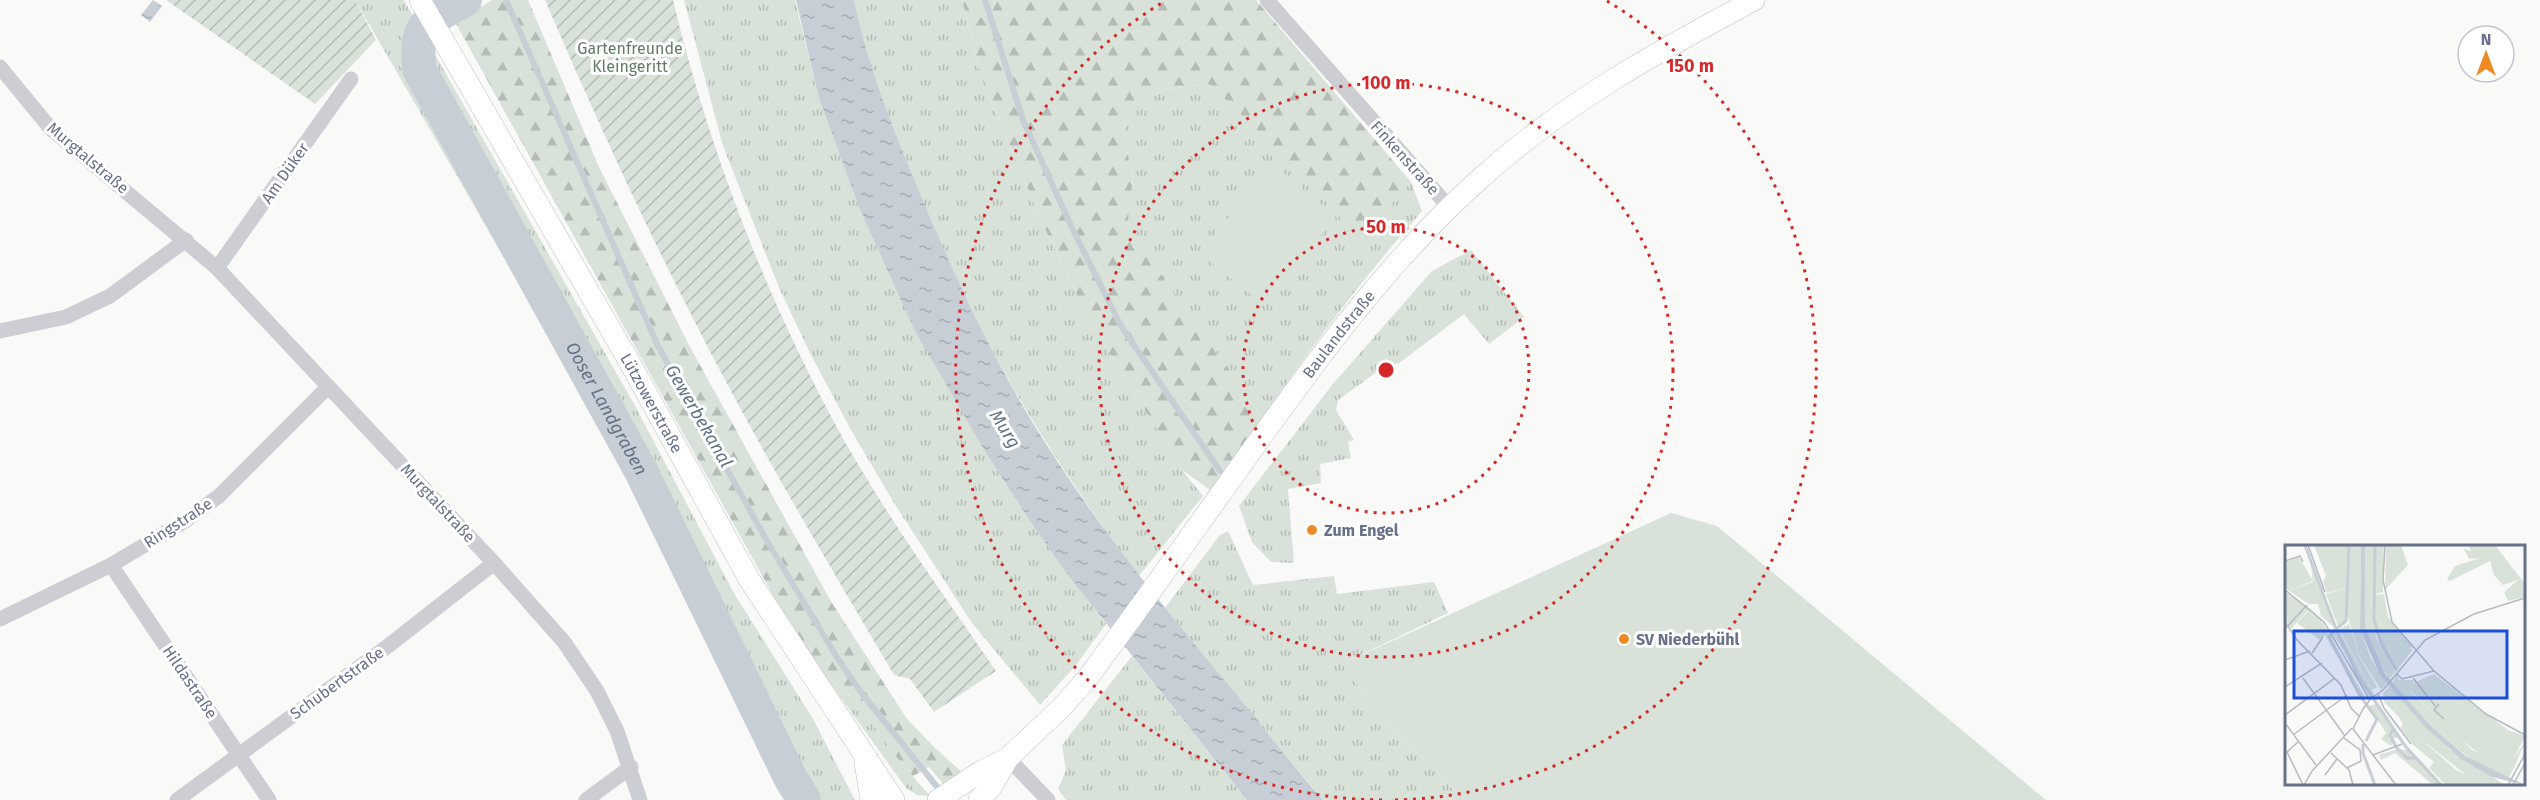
<svg xmlns="http://www.w3.org/2000/svg" width="2540" height="800" font-family="'Fira Sans',sans-serif">
  <defs>
    <pattern id="grass-tufts" width="24" height="20" patternUnits="userSpaceOnUse" patternTransform="scale(1.5)"><rect width="24" height="20" fill="#d9e2d8"/><path d="M3 7l-1-3M5 7V3M7 7l1-3M15 17l-1-3M17 17v-4M19 17l1-3" fill="none" stroke="#b4bcb5"/></pattern>
    <pattern id="forest-firs" width="22" height="20" patternUnits="userSpaceOnUse" patternTransform="scale(1.5)"><rect width="22" height="20" fill="#d9e2d8"/><path d="M5 1l3.5 6h-7zM16 11l3.5 6h-7z" fill="#b4bcb5"/></pattern>
    <pattern id="garden-furrows" width="10" height="10" patternUnits="userSpaceOnUse" patternTransform="scale(1.5)"><rect width="10" height="10" fill="#d9e2d8"/><path d="M-1 1l2-2M0 10L10 0M9 11l2-2" fill="none" stroke="#b4bcb5"/></pattern>
    <pattern id="water-ripples" width="26" height="14" patternUnits="userSpaceOnUse" patternTransform="scale(1.5)"><rect width="26" height="14" fill="#c8ced6"/><path d="M2 4q2-2 4 0t4 0M15 11q2-2 4 0t4 0" fill="none" stroke="#a6acb3"/></pattern>
  </defs>
  <rect width="100%" height="100%" fill="#f9faf7"/>
  <g fill="url(#grass-tufts)">
    <polygon points="355,0 404,0 634,404 735,595 812,717 855,800 790,800 710,641 656,520"/>
    <polygon points="684,0 795,0 818,95 989,458 1032,524 1106,624 1076,665 1040,705 972,623 894,503 851,430 811,355 780,290 723,146"/>
    <path d="M854,0H962L983,82L1045,229L1088,318L1182,470L1203,496L1139,576C1083,501 1030,423 986,339C959,290 938,237 916,186C891,125 867,65 854,0Z"/>
    <path d="M1210,84C1253,125 1298,167 1337,212C1344,222 1348,234 1356,243L1411,182L1422,211C1364,277 1312,346 1262,418L1126,226L1133,179L1123,132L1132,104L1168,89Z"/>
    <polygon points="1471,250 1524,317 1489,344 1464,314 1398,364 1388,364 1338,400 1336,410 1354,440 1348,442 1351,458 1320,464 1321,483 1288,489 1294,563 1271,562 1252,542 1239,506 1332,385 1432,271"/>
    <polygon points="1228,531 1253,585 1334,576 1337,594 1434,582 1448,613 1342,664 1384,719 1464,800 1323,800 1164,609 1220,535"/>
    <polygon points="1132,656 1247,800 1066,800 1058,789 1066,770 1062,745"/>
    <polygon points="823,673 856,701 894,754 930,796 917,795 906,788"/>
  </g>
  <g fill="url(#forest-firs)">
    <polygon points="492,0 528,0 599,167 690,347 832,603 907,719 935,748 964,774 946,787 929,767 913,776 894,754 856,701 823,673 774,597 455,22"/>
    <polygon points="962,0 1256,0 1411,182 1356,243 1350,236 1338,214 1256,129 1210,84 1168,89 1132,104 1123,132 1133,179 1127,226 1262,418 1213,492 1182,470 1088,318 1045,229 983,82"/>
  </g>
  <g fill="url(#garden-furrows)">
    <polygon points="166,0 355,0 376,40 315,104"/>
    <path d="M545,0H673C708,146 762,287 833,420C880,508 940,589 996,671L934,712L910,679L894,675C828,563 761,451 702,336C645,226 594,114 545,0Z"/>
  </g>
  <g fill="#d9e2d8">
    <polygon points="1273,164 1336,217 1264,305 1199,253"/>
    <polygon points="1671,513 1717,526 2046,800 1464,800 1384,719 1342,664"/>
  </g>
  <g fill="url(#water-ripples)">
    <polygon points="153,0 162,6 150,22 141,15"/>
    <path d="M796,0H854C868,67 893,129 919,191C952,271 988,349 1033,423C1092,520 1163,607 1236,694C1265,729 1293,766 1323,800H1247L1071,579L1032,524L989,458L915,331L859,207L818,95Z"/>
  </g>
  <g fill="none" stroke-linecap="round" stroke-linejoin="round">
    <g stroke="#c8ced6" stroke-width="6">
      <polyline points="506,0 657,344 767,541 838,659 863,695 942,793"/>
      <polyline points="985,0 1023,120 1073,230 1121,326 1220,471"/>
      <polyline points="414,52 417,48"/>
    </g>
    <path stroke="#c8ced6" stroke-width="34" id="s1" d="M465,0C428,21 415,21 419,69L641,471L791,779L804,800"/>
    <defs>
      <g id="secondary">
        <path id="s2" d="M420,0L630,363L749,579L894,800"/>
        <polyline points="865,762 871,800"/>
        <polyline points="938,800 980,772 1008,758"/>
        <path id="s3" d="M979,800L992,786L1008,758L1062,707L1086,680C1131,620 1174,559 1217,499C1298,386 1377,270 1482,177C1566,102 1655,53 1754,0"/>
      </g>
    </defs>
    <use href="#secondary" stroke="#bec1c7" stroke-width="22"/>
    <g stroke="#cdced3" stroke-width="15">
      <polyline points="1267,0 1449,207"/>
      <polyline points="0,67 51,129 217,268 494,563 564,642 597,691 617,731 640,800"/>
      <polyline points="217,268 351,79"/>
      <polyline points="0,331 66,317 110,296 186,240"/>
      <polyline points="111,565 269,800"/>
      <polyline points="0,619 111,565 185,521 219,496 328,387"/>
      <polyline points="1008,758 1048,800"/>
      <polyline points="177,800 388,646 494,563"/>
      <polyline points="586,800 631,767"/>
    </g>
    <use href="#secondary" stroke="#fff" stroke-width="21"/>
  </g>
  <g fill="none" stroke="#d62828" stroke-width="3" stroke-dasharray="3 6">
    <circle cx="1386" cy="370" r="143"/>
    <circle cx="1386" cy="370" r="287"/>
    <path d="M1382 800A430 430 0 0 1 1165 1M1607 1A430 430 0 0 1 1390 800"/>
  </g>
  <g fill="#ed8a24" stroke="#fff" stroke-width="2">
    <circle cx="1312" cy="530" r="6"/>
    <circle cx="1624" cy="639" r="6"/>
  </g>
  <g text-anchor="middle" dominant-baseline="central" stroke-width="6" stroke-linejoin="round" paint-order="stroke">
    <g font-size="16" fill="#627b64" stroke="#fff">
      <text x="630" y="48">Gartenfreunde<tspan x="630" dy="18">Kleingeritt</tspan></text>
    </g>
    <g font-size="16" fill="#67718a" stroke="#fff">
      <text transform="translate(88 158) rotate(40)">Murgtalstraße</text>
      <text transform="translate(1405 158) rotate(48)">Finkenstraße</text>
      <text transform="translate(285 173) rotate(-55)">Am Düker</text>
      <text stroke="none"><textPath href="#s3" startOffset="590">Baulandstraße</textPath></text>
      <text stroke="none"><textPath href="#s2" startOffset="465">Lützowerstraße</textPath></text>
      <text transform="translate(438 503) rotate(47)">Murgtalstraße</text>
      <text transform="translate(178 523) rotate(-33)">Ringstraße</text>
      <text transform="translate(190 682) rotate(56)">Hildastraße</text>
      <text transform="translate(337 683) rotate(-36)">Schubertstraße</text>
    </g>
    <g font-size="16" font-weight="bold" fill="#67718a" stroke="#fff" text-anchor="start">
      <text x="1324" y="530">Zum Engel</text>
      <text x="1636" y="639">SV Niederbühl</text>
    </g>
    <g font-size="18" font-style="italic" fill="#637385" stroke="#fff">
      <text stroke="none"><textPath href="#s1" startOffset="480">Ooser Landgraben</textPath></text>
      <text transform="translate(699 416) rotate(60)">Gewerbekanal</text>
      <text transform="translate(1005 429) rotate(58)">Murg</text>
    </g>
  </g>
  <g transform="translate(2285 545)">
    <rect width="240" height="240" fill="#f9faf7"/>
    <path d="M29,0H64L62,57L65,0H76L75,84L86,114L102,138L96,145L74,110L62,69L59,79L54,83L59,77L61,43L42,48L38,36L41,31ZM80,0H99L98,47L86,50V55L91,93L110,127L104,134L88,106L80,82ZM101,0H116L123,20L100,45ZM14,12L28,36L7,44L0,37V17ZM0,47L25,63L36,75L80,152V159L27,68L23,65L6,84L0,74ZM110,93L121,104H128L115,121L103,105L104,95ZM112,130L114,135H129L125,146L187,205L228,225L223,233L190,218L146,181L107,137ZM104,141L165,205L220,240H200L186,234L136,194L128,200L115,182L118,180L114,172L99,157L98,148ZM223,185L240,191L229,213L212,203Z" fill="#d9e2d8"/>
    <path d="M184,0H210L240,39V52L223,56L219,47L233,35L218,40L209,30L205,16L165,36L162,34L170,21L195,13L184,14L179,4L186,6ZM26,19L49,82L36,71L33,59H24L0,43V37L7,44L28,37ZM99,49L103,72L127,101L123,106L110,93L104,95L103,105L115,121L111,127L97,105L87,74L86,50ZM53,84L90,151L88,152L47,88ZM91,159L114,193H109L106,201L96,194L101,188L84,161ZM181,182L229,213L240,197L228,225L200,213L171,191ZM136,194L171,225L200,240H161L144,223L149,217L128,200ZM113,204L123,205L154,240H148L110,208L96,215L94,210Z" fill="#d9e2d8"/>
    <path d="M62,43L59,77L53,81L41,49ZM24,65L41,89L35,95L12,78ZM64,79L74,111L92,142L87,145L54,84Z" fill="#d9e2d8"/>
    <path d="M32,0H49L55,17L40,23ZM11,15L16,30L1,35L0,19ZM149,129L223,185L212,203L181,182L171,191L121,141Z" fill="#d9e2d8"/>
    <path d="M76,0H80V82L100,129L146,181L182,212L240,240L207,232L176,214L139,181L95,130L75,84Z" fill="#c8ced6"/>
    <path fill="none" stroke="#c8ced6" stroke-width="3" d="M20,0L51,84L73,131L121,202L156,240M90,0L89,74L95,96L111,125M51,84L61,76L64,0M50,85L44,92L75,151L92,174L81,196M108,184L105,190L111,202L122,213H130M78,199V208L90,240"/>
    <path fill="none" stroke="#b6bbc4" stroke-width="1.5" d="M23,0L40,47M100,0L98,35L107,77L149,126L201,169L240,190M0,16L15,11L18,17M0,45L39,77L85,155L78,164M0,77L12,95L56,140L66,163L74,171M0,84L22,60M27,108L38,92M0,115L25,106M112,129L117,134L149,126M18,133L60,191M128,133L151,162M0,142L37,118M93,149L99,163L126,199M85,154L98,145L140,95L189,69L240,53M154,159L149,165L159,174M79,162L68,184L111,240M0,170L50,133M0,178L31,220M8,190L62,150M59,193L75,205L76,216L62,223M13,197L2,207L18,240M46,208L64,225L68,240M88,210L117,199M40,230L52,214M19,240L27,226L67,183M223,240L240,209M228,240L240,218"/>
    <path fill="#1d4ed8" fill-opacity="0.15" stroke="#1d4ed8" stroke-width="3" d="M9,86H222V153H9Z"/>
    <rect width="240" height="240" fill="none" stroke="#67718a" stroke-width="3"/>
  </g>
  <circle cx="1386" cy="370" r="9" fill="#d62828" stroke="#fff" stroke-width="3"/>
  <g font-size="18" text-anchor="middle" font-weight="bold" fill="#d62828" stroke="#fff" stroke-width="6" stroke-linejoin="round" paint-order="stroke">
    <text x="1690" y="72">150 m</text>
    <text x="1386" y="89">100 m</text>
    <text x="1386" y="233">50 m</text>
  </g>
  <g transform="translate(2486 54)"><circle r="28" fill="#ffffff" stroke="#c2c6d0" stroke-width="1.5"/>
  <path d="M0-4.5L10 22L0 15L-10 22Z" fill="#ed8a24"/>
  <text y="-9" font-size="16" font-weight="bold" text-anchor="middle" fill="#67718a">N</text>
  </g>
</svg>
